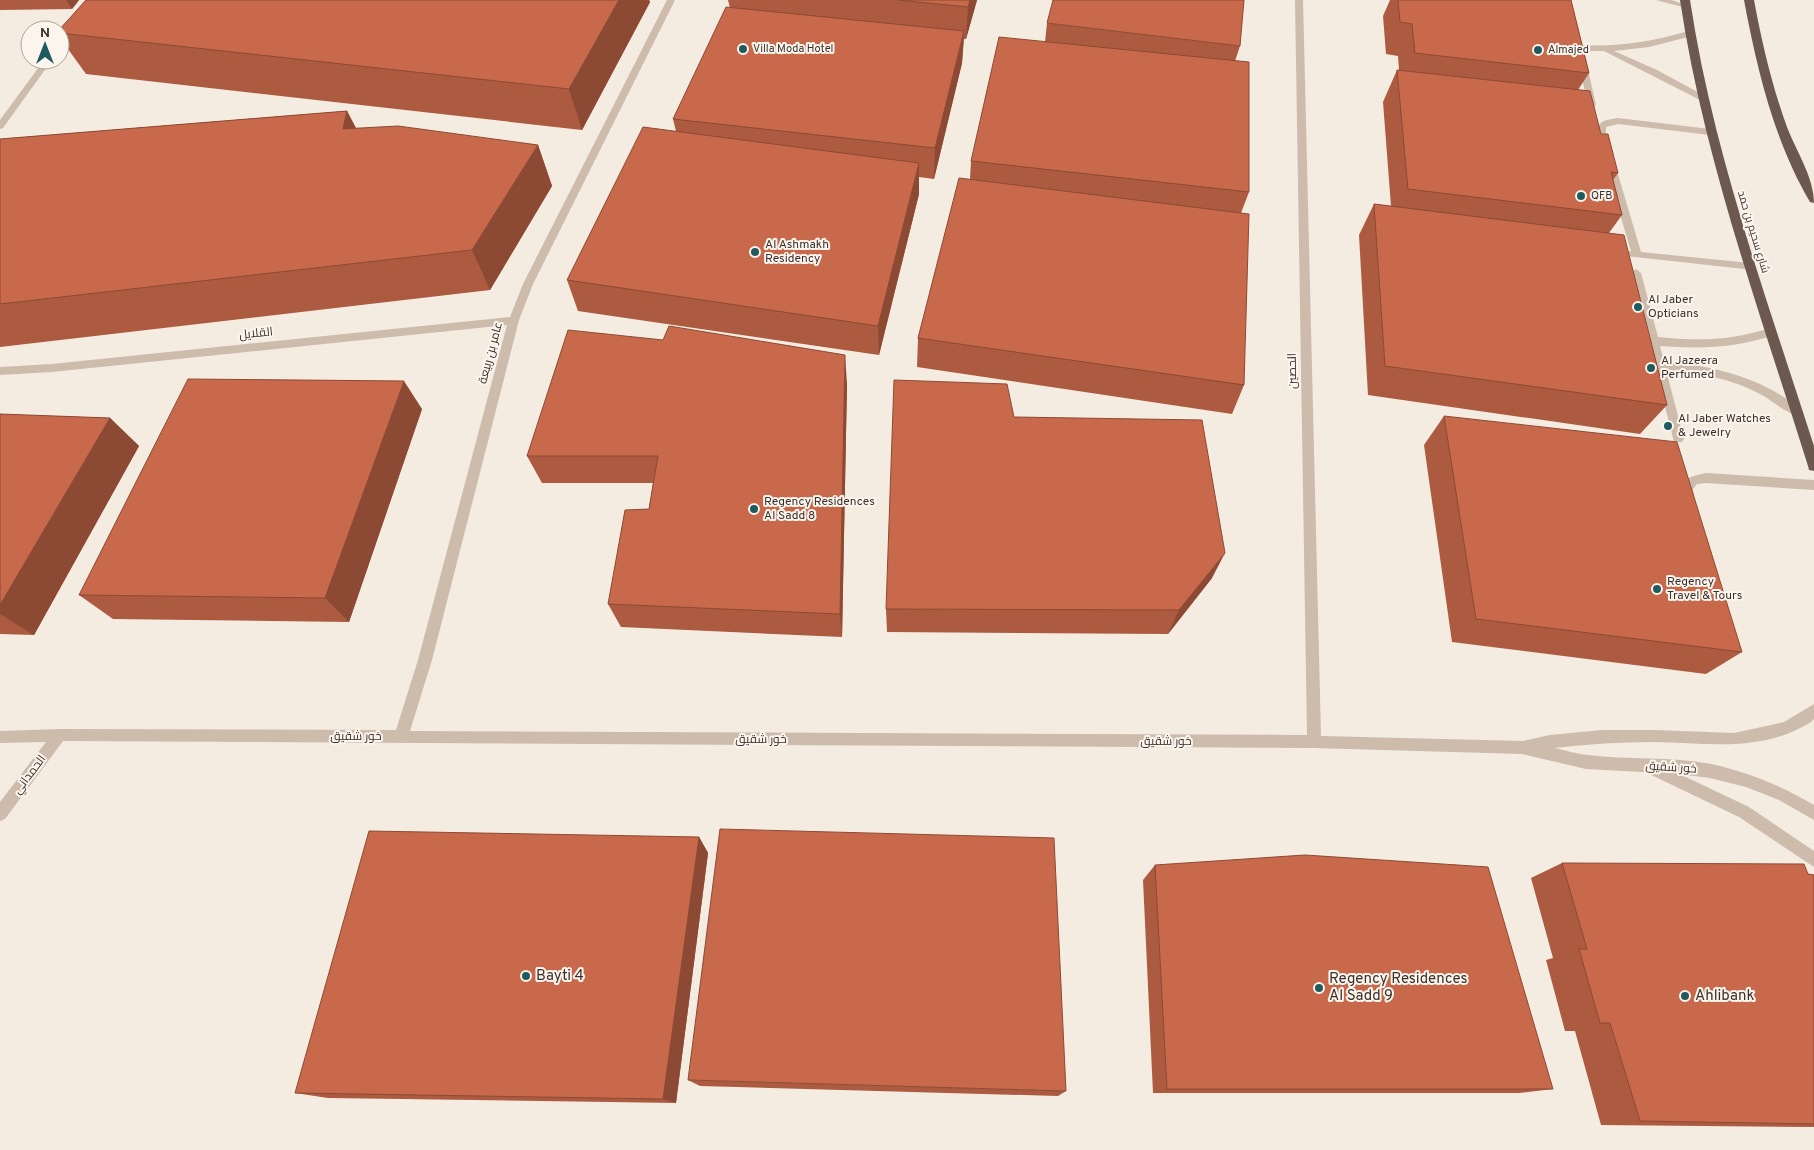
<svg xmlns="http://www.w3.org/2000/svg" width="1814" height="1150" font-family="Overpass,Cairo,sans-serif">
  <rect width="100%" height="100%" fill="#f4ebe1"/>
  <g fill="none" stroke-linecap="round" stroke-linejoin="round">
    <g fill="#cdbbac" fill-rule="evenodd">
      <polygon points="1656,0 1671,0 1690,6 1686,8"/>
      <path d="M1689,31L1692,32V36L1649,47L1614,51L1657,70L1705,96L1706,98L1702,101L1604,51H1579L1575,48L1579,45C1619,47 1650,42 1689,31Z"/>
      <polygon points="1582,58 1586,61 1596,105 1592,108 1588,105 1578,61"/>
      <path d="M1618,118L1710,129L1715,132L1710,135L1618,124L1606,127V134L1641,252L1750,263L1754,264V270L1626,256V252L1631,251L1596,134C1598,120 1606,120 1618,118Z"/>
      <path d="M1636,269L1641,273L1658,337C1700,341 1729,341 1770,328L1775,332L1774,335C1736,348 1700,349 1660,346L1664,361C1708,366 1751,374 1788,400C1793,404 1799,407 1803,412L1801,415C1792,418 1770,399 1760,394C1731,378 1699,373 1666,370L1684,439L1682,442H1674L1631,273Z"/>
      <path d="M1706,473L1814,480V490L1706,483L1697,484L1693,489L1694,499L1692,502H1684C1674,482 1689,476 1706,473Z"/>
      <polygon points="1648,759 1749,807 1814,851 1814,867 1739,817 1643,771 1641,766 1643,761"/>
    </g>
    <g fill="#cdbbac" fill-rule="evenodd">
      <polygon points="88,0 96,0 63,46 60,47 60,38"/>
      <path d="M667,0H675L533,284L519,320L432,660L410,731L1307,735L1295,0H1303L1321,736L1523,741L1550,735L1602,730H1655L1734,733L1784,722L1814,704V719L1811,722C1761,753 1709,743 1654,742C1620,742 1587,744 1554,748C1565,750 1576,754 1588,755C1628,760 1670,756 1711,764C1748,772 1782,786 1814,805V820L1779,800L1746,787L1710,778L1679,774L1586,769L1522,754L1314,748L63,741L5,819L0,821V802L46,742L0,743V731L60,729L396,730L418,660L507,325L52,372L0,375V367L52,364L510,317L523,284Z"/>
      <polygon points="44,60 52,60 3,128 0,129 0,120"/>
    </g>
    <g fill="#6c584f" fill-rule="evenodd">
      <path d="M1680,0H1690C1713,153 1767,299 1814,446V471L1809,470L1808,466C1760,312 1704,160 1680,0Z"/>
      <path d="M1744,0H1754C1762,43 1772,86 1787,127C1796,151 1814,177 1814,203L1810,202C1774,141 1757,69 1744,0Z"/>
    </g>
  </g>
  <g fill="#ac5a40">
    <polygon points="0,0 79,0 72,9 0,10"/>
    <polygon points="86,0 649,0 650,2 582,130 86,74 60,38 60,30"/>
    <polygon points="728,0 977,0 966,39 964,39 962,63 934,179 919,177 919,194 879,355 578,311 567,280 676,131 673,119 730,8"/>
    <polygon points="1390,0 1571,0 1589,73 1578,90 1601,134 1618,173 1613,180 1622,215 1609,233 1667,405 1640,434 1368,395 1359,235 1374,204 1391,206 1383,102 1397,70 1399,70 1398,56 1386,54 1383,16"/>
    <polygon points="1047,23 1240,46 1235,61 1249,192 1241,213 1244,385 1232,414 917,367 918,338 970,179 971,161 1045,42"/>
    <polygon points="347,111 356,128 538,145 552,186 490,290 0,347 0,139"/>
    <polygon points="847,384 842,637 621,627 608,604 649,509 653,483 542,483 527,456"/>
    <polygon points="422,409 349,622 113,619 79,595"/>
    <polygon points="0,414 110,418 139,446 34,635 0,634"/>
    <polygon points="1444,416 1742,652 1706,674 1452,642 1424,445"/>
    <polygon points="1014,417 1212,578 1168,634 887,632 886,609"/>
    <polygon points="699,837 708,853 676,1103 328,1098 295,1093"/>
    <polygon points="1562,863 1814,875 1814,1127 1601,1125 1575,1031 1565,1031 1546,960 1553,958 1531,878"/>
    <polygon points="1155,865 1553,1089 1519,1093 1153,1093 1143,880"/>
    <polygon points="688,1080 1066,1091 1058,1096 700,1086"/>
  </g>
  <g fill="#8c4a34">
    <polygon points="66,0 79,0 72,9"/>
    <polygon points="619,0 649,0 650,2 582,130 569,89"/>
    <polygon points="970,0 977,0 966,39 968,7"/>
    <polygon points="964,31 962,63 934,179 935,148"/>
    <polygon points="347,111 368,152 343,129"/>
    <polygon points="538,145 552,186 490,290 472,250"/>
    <polygon points="919,163 919,194 879,355 878,326"/>
    <polygon points="845,355 847,384 842,637 840,614"/>
    <polygon points="404,381 422,409 349,622 325,598"/>
    <polygon points="110,418 139,446 34,635 0,614 0,605"/>
    <polygon points="1225,553 1212,578 1168,634 1179,610"/>
    <polygon points="699,837 708,853 676,1103 663,1099"/>
  </g>
  <g fill="#c8694b" stroke="#8c4a34">
    <polygon points="86,0 619,0 569,89 60,33 60,30 59,30"/>
    <polygon points="898,0 970,0 968,7"/>
    <polygon points="1053,0 1244,0 1240,46 1047,23"/>
    <polygon points="1398,0 1571,0 1589,73 1415,53 1412,24 1400,22"/>
    <polygon points="726,7 964,31 935,148 673,119"/>
    <polygon points="999,37 1249,62 1249,192 971,161"/>
    <polygon points="1397,70 1590,91 1601,134 1608,134 1618,173 1611,172 1622,215 1408,189"/>
    <polygon points="347,111 343,129 398,126 538,145 472,250 0,304 0,139"/>
    <polygon points="643,127 919,163 878,326 567,280"/>
    <polygon points="959,178 1249,214 1244,385 918,338"/>
    <polygon points="1374,204 1624,235 1667,405 1385,366"/>
    <polygon points="669,326 845,355 840,614 608,604 625,510 649,509 658,456 527,456 568,330 663,340"/>
    <polygon points="188,379 404,381 325,598 79,595"/>
    <polygon points="894,380 1007,384 1014,417 1202,420 1225,553 1179,610 886,609"/>
    <polygon points="0,414 110,418 0,605"/>
    <polygon points="1444,416 1677,442 1742,652 1476,619"/>
    <polygon points="720,829 1054,838 1066,1091 688,1080"/>
    <polygon points="369,831 699,837 663,1099 295,1093"/>
    <polygon points="1305,855 1488,867 1553,1089 1167,1089 1155,865"/>
    <polygon points="1562,863 1804,864 1808,874 1814,875 1814,1124 1640,1121 1610,1023 1600,1023 1579,949 1587,949"/>
  </g>
  <g fill="#1f5a5e" stroke="#fbf5ee" stroke-width="2">
    <circle cx="743" cy="49" r="5"/>
    <circle cx="1538" cy="50" r="5"/>
    <circle cx="1581" cy="196" r="5"/>
    <circle cx="755" cy="252" r="5"/>
    <circle cx="1638" cy="307" r="5"/>
    <circle cx="1651" cy="368" r="5"/>
    <circle cx="1668" cy="426" r="5"/>
    <circle cx="754" cy="509" r="5"/>
    <circle cx="1657" cy="589" r="5"/>
    <circle cx="526" cy="976" r="5"/>
    <circle cx="1319" cy="988" r="5"/>
    <circle cx="1685" cy="996" r="5"/>
  </g>
  <g text-anchor="middle" dominant-baseline="central" stroke-width="4" stroke-linejoin="round" paint-order="stroke">
    <g font-size="11" fill="#3b302b" stroke="#fbf5ee" text-anchor="start">
      <text x="753" y="49">Villa Moda Hotel</text>
      <text x="1548" y="50">Almajed</text>
      <text x="1591" y="196">QFB</text>
    </g>
    <g font-size="11" fill="#3b302b" stroke="#fbf5ee">
      <text transform="translate(1753 232) rotate(73)">شارع سحيم بن حمد</text>
    </g>
    <g font-size="12" fill="#3b302b" stroke="#fbf5ee" text-anchor="start">
      <text x="765" y="245">Al Ashmakh<tspan x="765" dy="14">Residency</tspan></text>
      <text x="1648" y="300">Al Jaber<tspan x="1648" dy="14">Opticians</tspan></text>
      <text x="1661" y="361">Al Jazeera<tspan x="1661" dy="14">Perfumed</tspan></text>
      <text x="1678" y="419">Al Jaber Watches<tspan x="1678" dy="14">&amp; Jewelry</tspan></text>
      <text x="764" y="502">Regency Residences<tspan x="764" dy="14">Al Sadd 8</tspan></text>
      <text x="1667" y="582">Regency<tspan x="1667" dy="14">Travel &amp; Tours</tspan></text>
    </g>
    <g font-size="12" fill="#3b302b" stroke="#fbf5ee">
      <text transform="translate(256 334) rotate(-6)">القلايل</text>
      <text transform="translate(491 353) rotate(-75)">عامر بن ربيعة</text>
      <text transform="translate(1293 371) rotate(-91)">الحصين</text>
      <text x="356" y="737">خور شقيق</text>
      <text x="761" y="740">خور شقيق</text>
      <text x="1166" y="742">خور شقيق</text>
      <text transform="translate(1671 768) rotate(4)">خور شقيق</text>
      <text transform="translate(30 775) rotate(-53)">الحمداني</text>
    </g>
    <g font-size="15" fill="#3b302b" stroke="#fbf5ee" text-anchor="start">
      <text x="536" y="976">Bayti 4</text>
      <text x="1329" y="979">Regency Residences<tspan x="1329" dy="17">Al Sadd 9</tspan></text>
      <text x="1695" y="996">Ahlibank</text>
    </g>
  </g>
  <g transform="translate(45 45)"><circle r="24" fill="#fbf5ee" stroke="#aea6a0"/>
  <path d="M0-4L9 19L0 12L-9 19Z" fill="#1f5a5e"/>
  <text y="-8" font-size="14" font-weight="bold" text-anchor="middle" fill="#3b302b">N</text>
  </g>
</svg>
